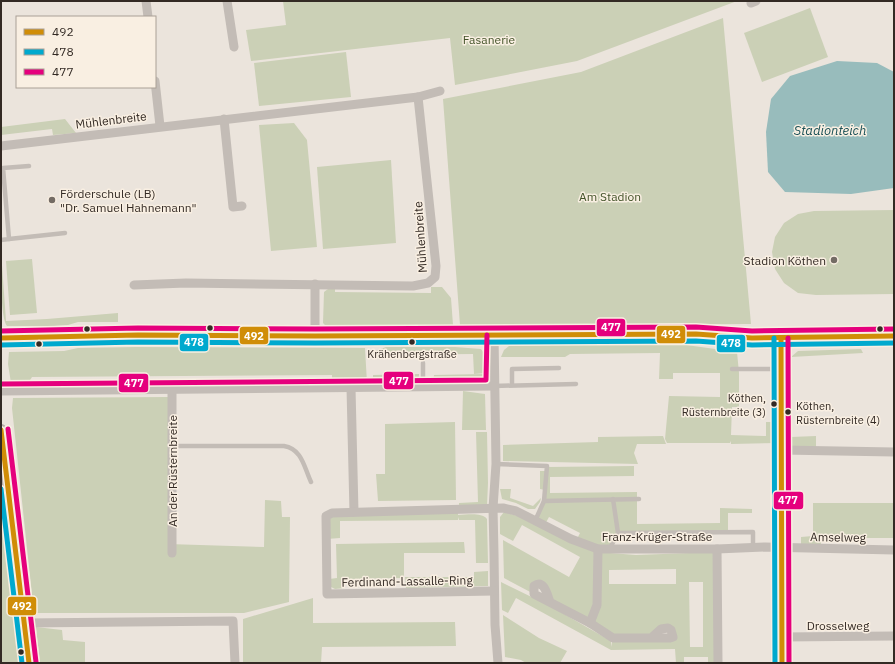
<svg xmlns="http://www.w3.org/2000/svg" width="895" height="664" font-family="'IBM Plex Sans',sans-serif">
  <rect width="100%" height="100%" fill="#ebe4dc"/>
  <g fill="#cbd0b6" fill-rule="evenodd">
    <polygon points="283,1 737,1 577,61 455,85 450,38 251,61 246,30 286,25"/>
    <polygon points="810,8 828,57 762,82 744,33"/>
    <polygon points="723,18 751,324 460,325 443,99 581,72"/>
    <polygon points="346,52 351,97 259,106 254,63"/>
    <polygon points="65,119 76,133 53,135 52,129 1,135 1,127"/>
    <polygon points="294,123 307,140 317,247 271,251 259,125"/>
    <polygon points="391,160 396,243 323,249 317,167"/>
    <polygon points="894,210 894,294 816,295 798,293 784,283 775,269 772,252 775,237 784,223 798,214 814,211"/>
    <path d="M1,251L6,321L47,319L118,313V322H78L68,325L54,326H7C0,317 1,266 1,251Z"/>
    <polygon points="32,259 37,313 10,315 6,261"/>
    <polygon points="431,287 442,287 451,298 453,325 326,326 323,323 324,292 328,289 335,289 335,292 431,293"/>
    <polygon points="660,342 679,344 737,352 739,373 739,407 732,407 731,435 766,436 766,422 779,422 779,443 731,444 731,441 730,443 667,443 665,439 669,396 720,397 720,373 673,373 673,379 659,379 660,353 570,354 565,357 501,357 504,350 509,346"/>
    <polygon points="136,347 365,348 367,383 332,384 332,375 32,377 27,385 11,383 8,364 9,352 64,351 78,348"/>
    <polygon points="386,347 455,347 481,349 485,355 486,373 474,374 473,354 373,355 375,351"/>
    <polygon points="861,349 863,353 791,357 798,351"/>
    <polygon points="419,374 419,383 373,382 373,375"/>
    <polygon points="485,374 485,382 433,383 434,375"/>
    <polygon points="463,391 485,394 486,430 462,430"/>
    <polygon points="168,397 168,544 264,547 265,500 281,501 282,517 290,517 289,602 244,613 34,613 12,408 13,398"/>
    <polygon points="455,422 456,500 378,501 376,474 385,474 385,424"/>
    <polygon points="476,432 487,432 488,483 487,506 459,509 459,503 478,502"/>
    <polygon points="663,436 666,444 637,444 634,453 638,464 503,461 503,445 598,442 598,437"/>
    <polygon points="816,436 816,450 792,450 791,437"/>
    <path d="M634,466V476L550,477V493L637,492V524L720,523V508L752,509V513H728V532L618,533L610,553L636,555L716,552L718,663H708V657H684V663H676L675,649L611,650L516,598L508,613L502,610L501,582L550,606L611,641V647L613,638L670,639L671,629L650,636L613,638L553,603L541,584L534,594L504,578L503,540L569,577L580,557L522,525L513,541L500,534V517L504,512L535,521L544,501L545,490L540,489V471H546L547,467ZM549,517L580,533L576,541L544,526ZM676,569V584H609V570ZM689,582H703V647H690Z"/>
    <polygon points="500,489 511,489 510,498 533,506 541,498 540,502 535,509 528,509 516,503 502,499"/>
    <polygon points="1,501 19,663 1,663"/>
    <polygon points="813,503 894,503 894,538 821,538 821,550 801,550 801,537 813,536"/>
    <path d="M458,510V515C467,515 481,512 487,519L488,563H476L475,520H459L458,517V520L340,521V538L327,539L326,516Z"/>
    <polygon points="464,542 465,553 404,553 404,578 345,579 345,588 335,589 329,586 329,579 337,578 336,544"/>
    <polygon points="488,571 488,586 406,588 405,577 474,577 474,572"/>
    <polygon points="313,598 313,623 455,622 456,646 322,647 321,663 243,663 243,619"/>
    <polygon points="503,615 539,638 567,651 560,663 526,663 521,660 505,657"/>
    <polygon points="36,627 62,630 63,640 85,642 85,663 40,663"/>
  </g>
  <polygon fill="#98bcbc" points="837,61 877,63 894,72 894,188 851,194 785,192 768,172 766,132 771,99 790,76"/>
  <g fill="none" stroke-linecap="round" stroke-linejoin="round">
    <g stroke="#c3bcb6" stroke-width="4.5">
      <polyline points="9,239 65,233"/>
      <polyline points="1,240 9,239 3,168 29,166"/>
      <polyline points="423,363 423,387"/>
      <polyline points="732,369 781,369"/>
      <polyline points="512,385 512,369 559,368"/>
      <polyline points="494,386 576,384"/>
      <path d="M173,446H284C302,449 304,467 311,482"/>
      <polyline points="496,464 547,466 544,501 535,521"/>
      <polyline points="613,499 618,533 753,532 753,547"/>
      <polyline points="544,501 639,499"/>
      <polyline points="610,548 618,533"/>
    </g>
    <g stroke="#c3bcb6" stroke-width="9">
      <polyline points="146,1 148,17"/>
      <polyline points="227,1 234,47"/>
      <polyline points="751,3 756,1"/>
      <polyline points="155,81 160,126"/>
      <polyline points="224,119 233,207 242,206"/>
      <polyline points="1,146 418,97 440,91"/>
      <polyline points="315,284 315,336"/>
      <polyline points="134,285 186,283 413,286 428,283 435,277 436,266 418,97"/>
      <polyline points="494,335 496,464 493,508 494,553 495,625 498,663"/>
      <polyline points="781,338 782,663"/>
      <polyline points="351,388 354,512"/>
      <polyline points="1,391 494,386"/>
      <polyline points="782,450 894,452"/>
      <polyline points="717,549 718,663"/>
      <polyline points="172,553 172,389"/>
      <polyline points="494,591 327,594 326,516 332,513 503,508 516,511 526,516 571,539 598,549 717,549 765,547 894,550"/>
      <path d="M550,602C547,594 544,579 534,586V594L590,623L597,605L598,549"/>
      <polyline points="24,623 233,621 235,663"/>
      <polyline points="590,623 613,638 670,638 673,637 671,630 668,628 661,629 651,638"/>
      <polyline points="782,637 894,636"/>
    </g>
    <g stroke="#b4aca6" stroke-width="12">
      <polyline points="1,338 138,335 315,336 696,334 752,338 894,336"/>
      <polyline points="1,430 29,663"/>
    </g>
    <defs>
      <g id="bus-1">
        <polyline points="1,338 138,335 315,336 696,334 752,338 894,336"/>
        <polyline points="781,338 782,663"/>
        <polyline points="1,430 29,663"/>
      </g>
      <g id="bus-2">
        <polyline points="774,338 775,663"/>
        <polyline points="1,345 138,342 315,343 696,341 752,345 894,343"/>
        <polyline points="1,489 22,663"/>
      </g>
      <g id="bus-3">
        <polyline points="1,331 138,328 315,329 696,327 752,331 894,329"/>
        <polyline points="788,338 789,663"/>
        <polyline points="1,384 486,380 487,335"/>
        <polyline points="8,429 36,662"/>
      </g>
    </defs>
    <use href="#bus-1" stroke="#f9efe2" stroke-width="8"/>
    <use href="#bus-2" stroke="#f9efe2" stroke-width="8"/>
    <use href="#bus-3" stroke="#f9efe2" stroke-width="8"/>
    <use href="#bus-1" stroke="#d08d07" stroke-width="5"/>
    <use href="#bus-2" stroke="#00a9ce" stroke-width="5"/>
    <use href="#bus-3" stroke="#e5007d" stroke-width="5"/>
  </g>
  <g fill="#736b64" stroke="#f9efe2" stroke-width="1.5">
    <circle cx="52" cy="200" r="4"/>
    <circle cx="834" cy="260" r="4"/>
  </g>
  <g fill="#332a24" stroke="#f9efe2" stroke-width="1.5">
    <circle cx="210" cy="328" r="3.5"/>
    <circle cx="87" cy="329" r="3.5"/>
    <circle cx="880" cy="329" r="3.5"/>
    <circle cx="412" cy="342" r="3.5"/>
    <circle cx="39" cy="344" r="3.5"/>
    <circle cx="774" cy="404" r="3.5"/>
    <circle cx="788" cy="412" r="3.5"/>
    <circle cx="21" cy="652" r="3.5"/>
  </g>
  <g text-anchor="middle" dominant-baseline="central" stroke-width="3" stroke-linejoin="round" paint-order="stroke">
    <g font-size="11" fill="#332a24" stroke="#f9efe2">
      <text x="412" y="354">Krähenbergstraße</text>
      <text x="766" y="398" text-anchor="end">Köthen,<tspan x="766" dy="14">Rüsternbreite (3)</tspan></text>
      <text x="796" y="406" text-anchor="start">Köthen,<tspan x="796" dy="14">Rüsternbreite (4)</tspan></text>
    </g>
    <g font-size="12" fill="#425228" stroke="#f9efe2">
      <text x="489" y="39">Fasanerie</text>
      <text x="610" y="196">Am Stadion</text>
    </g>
    <g font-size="12" fill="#332a24" stroke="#f9efe2">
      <text transform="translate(111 120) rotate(-7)">Mühlenbreite</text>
      <text transform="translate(420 237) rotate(-94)">Mühlenbreite</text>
      <text transform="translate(172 471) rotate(-90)">An der Rüsternbreite</text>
      <text x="657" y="536">Franz-Krüger-Straße</text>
      <text transform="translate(838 537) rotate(1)">Amselweg</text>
      <text transform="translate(407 581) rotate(-1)">Ferdinand-Lassalle-Ring</text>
      <text x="838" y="625">Drosselweg</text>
    </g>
    <g font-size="12" fill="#332a24" stroke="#f9efe2" text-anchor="start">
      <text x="60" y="193">Förderschule (LB)<tspan x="60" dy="14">"Dr. Samuel Hahnemann"</tspan></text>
      <text x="826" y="260" text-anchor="end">Stadion Köthen</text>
    </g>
    <g font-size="13" font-style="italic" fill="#195056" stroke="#f9efe2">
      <text x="830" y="130">Stadionteich</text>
    </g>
  </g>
  <g stroke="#f9efe2" stroke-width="1.5">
    <rect x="596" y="318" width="30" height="19" rx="4" fill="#e5007d"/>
    <rect x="656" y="325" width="30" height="19" rx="4" fill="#d08d07"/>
    <rect x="239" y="326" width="30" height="19" rx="4" fill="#d08d07"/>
    <rect x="179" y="333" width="30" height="19" rx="4" fill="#00a9ce"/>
    <rect x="716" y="334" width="30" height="19" rx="4" fill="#00a9ce"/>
    <rect x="383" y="371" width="31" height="19" rx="4" fill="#e5007d"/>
    <rect x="118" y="373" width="31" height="20" rx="4" fill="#e5007d"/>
    <rect x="773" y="491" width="31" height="19" rx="4" fill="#e5007d"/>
    <rect x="7" y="596" width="30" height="20" rx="4" fill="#d08d07"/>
  </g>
  <g font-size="11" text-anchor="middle" font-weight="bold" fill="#fff">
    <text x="611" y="331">477</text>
    <text x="671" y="338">492</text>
    <text x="254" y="340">492</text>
    <text x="194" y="346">478</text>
    <text x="731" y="347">478</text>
    <text x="399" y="385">477</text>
    <text x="134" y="387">477</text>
    <text x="788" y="504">477</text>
    <text x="22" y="610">492</text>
  </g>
  <rect width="895" height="664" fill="none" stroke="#332a24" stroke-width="4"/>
  <rect x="16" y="16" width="140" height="72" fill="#f9efe2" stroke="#aaa096"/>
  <rect x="24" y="29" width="20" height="6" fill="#d08d07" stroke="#aaa096"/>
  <text x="52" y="36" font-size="12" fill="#332a24">492</text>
  <rect x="24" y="49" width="20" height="6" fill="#00a9ce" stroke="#aaa096"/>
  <text x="52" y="56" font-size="12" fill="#332a24">478</text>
  <rect x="24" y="69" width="20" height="6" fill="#e5007d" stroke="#aaa096"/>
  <text x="52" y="76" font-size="12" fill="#332a24">477</text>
</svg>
